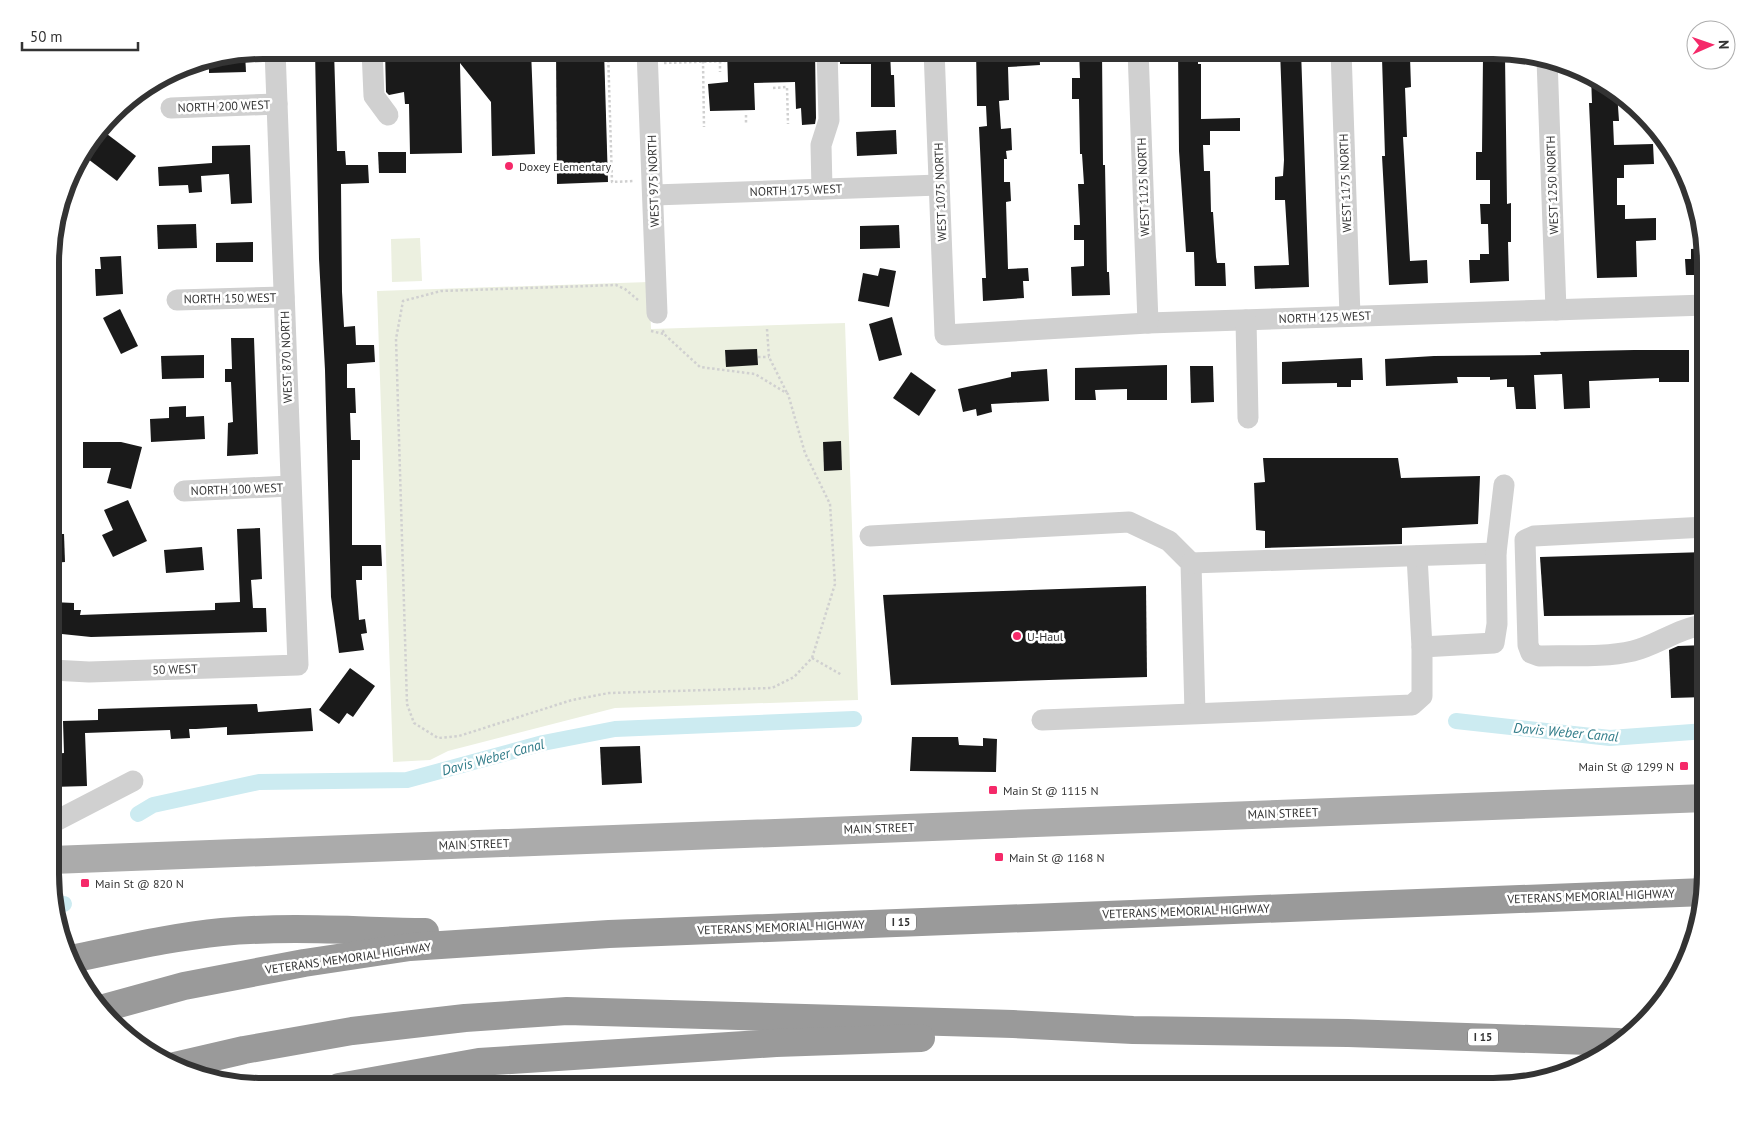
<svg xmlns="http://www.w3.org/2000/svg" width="1756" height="1137" font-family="'PT Sans',sans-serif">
  <rect width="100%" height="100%" fill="#fff"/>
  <g fill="#ecf0e0">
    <polygon points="420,238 422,281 392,282 391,239"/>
    <polygon points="649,282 651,329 845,323 858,700 615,708 448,751 430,760 393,762 377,291"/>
  </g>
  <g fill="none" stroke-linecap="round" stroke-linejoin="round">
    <g stroke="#ccebf1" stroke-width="16">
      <polyline points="1456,721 1610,738 1706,731"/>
      <polyline points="138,814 153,805 259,782 407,780 543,743 615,729 854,719"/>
      <polyline points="53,905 64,904"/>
    </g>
  </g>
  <g fill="#1a1a1a">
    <polygon points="315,50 334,50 337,151 345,151 346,165 368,165 369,183 341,184 342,292 344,327 355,326 356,345 374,345 375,362 347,364 347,388 355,388 356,413 350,413 351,440 360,440 360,460 352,460 352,545 381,545 382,566 362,566 362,580 356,580 359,620 365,619 367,633 361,634 364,650 339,653 331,597 325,370 319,259"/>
    <polygon points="385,50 531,50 535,154 492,156 491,102 460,63 462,153 410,154 409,104 405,104 404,92 389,95 386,92"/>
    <polygon points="556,50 604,50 608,182 557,184"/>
    <polygon points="727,50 815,50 816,118 815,124 802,125 801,108 796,109 795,82 754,83 755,110 710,111 708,84 728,82"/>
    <polygon points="840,50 890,50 891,75 894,75 895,107 871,107 871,64 840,64"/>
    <polygon points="976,50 1039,50 1040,65 1008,67 1009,100 999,101 1001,129 1011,128 1012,150 1006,151 1007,159 1004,159 1004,182 1010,182 1011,201 1006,202 1008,269 1028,268 1029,281 1023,281 1024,298 983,301 982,278 986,278 979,127 987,126 986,106 977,106"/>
    <polygon points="1079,50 1102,50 1103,165 1105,165 1107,272 1109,272 1110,295 1072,296 1071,267 1084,266 1084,240 1074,240 1074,225 1080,225 1078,184 1084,184 1082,154 1080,154 1079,99 1072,99 1072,78 1080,78"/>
    <polygon points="1178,50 1198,50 1198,64 1201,64 1201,119 1240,118 1240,131 1210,131 1210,145 1203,145 1204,171 1210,171 1211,212 1213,212 1216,257 1217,263 1225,263 1226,286 1195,286 1194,252 1186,252 1179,151"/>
    <polygon points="1280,50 1301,50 1309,287 1255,289 1254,266 1289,265 1285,200 1275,200 1275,177 1283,176 1284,160"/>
    <polygon points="245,53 246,72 209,73 209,61"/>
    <polygon points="1505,56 1507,204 1511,203 1511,242 1508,242 1509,281 1470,283 1469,260 1480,260 1480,254 1489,254 1488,224 1481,224 1480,204 1490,204 1490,180 1476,180 1476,152 1482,152 1483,57"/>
    <polygon points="1410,57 1411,87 1405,88 1407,137 1403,137 1410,261 1427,260 1428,283 1389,285 1382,156 1385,156 1382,58"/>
    <polygon points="1591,76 1612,86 1617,92 1619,121 1613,121 1614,145 1653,144 1654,164 1624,165 1624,178 1617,178 1617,205 1625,205 1625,219 1656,218 1656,240 1636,241 1637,277 1597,278 1589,103 1592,103"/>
    <polygon points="896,130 897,154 857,156 856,132"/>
    <polygon points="107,134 136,156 117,181 88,159"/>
    <polygon points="250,145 252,203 231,204 229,174 201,176 202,192 189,193 188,185 159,186 158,167 212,163 212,146"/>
    <polygon points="378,152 406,152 406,173 379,173"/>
    <polygon points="196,224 197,248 158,249 157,225"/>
    <polygon points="899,225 900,248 860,249 860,226"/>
    <polygon points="253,242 253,262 216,262 216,243"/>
    <polygon points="1705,248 1706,275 1686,275 1685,259 1691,259 1691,249"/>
    <polygon points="121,256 123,294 96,296 95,269 101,269 100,257"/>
    <polygon points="880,268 896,271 889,307 858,301 863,273 878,276"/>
    <polygon points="120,309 138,346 121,354 103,318"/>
    <polygon points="892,317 902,355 879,361 869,324"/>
    <polygon points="231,338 254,338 258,454 227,456 228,423 233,422 231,382 225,382 225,369 232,369"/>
    <polygon points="757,349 758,365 726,367 725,350"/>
    <polygon points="1634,350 1689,350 1689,382 1659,382 1659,378 1589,381 1590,408 1564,409 1562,374 1534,375 1536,409 1516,409 1514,387 1507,387 1507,379 1490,380 1490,377 1457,377 1458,383 1386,386 1385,359 1434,356 1541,355 1540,352"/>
    <polygon points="204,355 204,378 162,379 161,356"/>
    <polygon points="1362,358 1363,380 1351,380 1351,387 1337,387 1337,383 1282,384 1282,362"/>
    <polygon points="1167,365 1167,400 1127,400 1127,389 1095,390 1096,400 1075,400 1075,368"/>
    <polygon points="1190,366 1213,366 1214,402 1191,403"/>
    <polygon points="1047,369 1049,401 991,404 992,412 977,416 976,409 963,412 958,389 1011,377 1011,372"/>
    <polygon points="911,372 936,390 919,416 893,398"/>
    <polygon points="186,406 186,417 204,416 205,439 151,442 150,419 169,418 169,407"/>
    <polygon points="841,441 842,470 824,471 823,442"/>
    <polygon points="83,442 121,442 142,447 131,489 107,483 111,468 83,468"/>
    <polygon points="1263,458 1398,458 1401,478 1480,476 1478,524 1402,528 1402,544 1265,548 1265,531 1256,530 1254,483 1265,482"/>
    <polygon points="128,500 147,541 113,557 102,535 113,530 104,510"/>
    <polygon points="260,528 262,579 251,580 253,608 266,608 267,632 91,637 52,633 52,602 74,603 74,610 81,610 80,615 215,610 215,603 240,602 237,529"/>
    <polygon points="52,534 64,534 65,562 52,563"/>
    <polygon points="202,547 204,570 166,573 164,550"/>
    <polygon points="1706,552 1706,613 1690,615 1544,616 1540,557"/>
    <polygon points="1146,586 1147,677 891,685 883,595"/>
    <polygon points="1706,645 1706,697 1671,698 1669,650 1678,646"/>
    <polygon points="350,668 375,686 353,717 347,713 339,724 319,710"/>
    <polygon points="257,704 258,712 311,708 313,731 227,735 227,727 196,729 189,729 190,738 171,739 170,730 85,733 87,786 52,787 52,754 64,753 63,721 98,720 98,709"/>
    <polygon points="912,737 958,737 959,745 983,746 983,738 997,739 996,772 910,771"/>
    <polygon points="640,746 642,783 602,785 600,747"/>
  </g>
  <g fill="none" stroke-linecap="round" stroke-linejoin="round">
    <g stroke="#d0d0d0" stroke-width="2.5" stroke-dasharray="2.5 2.5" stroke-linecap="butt">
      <polyline points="608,50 612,182 634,181"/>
      <polyline points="693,50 693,62"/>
      <polyline points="703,61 704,127"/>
      <polyline points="720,61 720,72"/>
      <polyline points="664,63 726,61"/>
      <polyline points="773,88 787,87 788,124"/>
      <polyline points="746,115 746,124"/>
      <polyline points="638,300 625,289 616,285 441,291 403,301 396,339 407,704 414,723 438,738 459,736 572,700 609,693 772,688 794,677 812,658 835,584 830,504 805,453 788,394 755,374 700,367 664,334 662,328"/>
      <polyline points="767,329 769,357 787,393"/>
      <polyline points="651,331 664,334"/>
      <polyline points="758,357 769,357"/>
      <polyline points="812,658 842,675"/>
    </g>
    <g stroke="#d0d0d0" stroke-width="21">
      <polyline points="372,50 374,96 388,115"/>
      <polyline points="647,50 657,313"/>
      <polyline points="934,50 945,335 1148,323 1706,305"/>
      <polyline points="1138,50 1148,323"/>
      <polyline points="1341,50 1350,316"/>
      <polyline points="1547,59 1556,310"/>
      <polyline points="171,108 277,104"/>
      <polyline points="822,189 821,145 829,120 827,50"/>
      <polyline points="654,195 939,185"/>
      <polyline points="177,300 284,297"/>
      <polyline points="1246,320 1248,418"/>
      <polyline points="184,491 290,486"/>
      <path d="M1706,527L1534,536L1525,540L1528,645L1531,653L1539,656C1569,655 1603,658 1633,651C1658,645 1679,627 1706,625"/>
      <polyline points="870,536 1129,522 1169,541 1191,563 1195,713"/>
      <polyline points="1417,556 1422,647"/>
      <polyline points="1191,563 1496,553"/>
      <polyline points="52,670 89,672 298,665 275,50"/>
      <polyline points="1042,720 1412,705 1422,696 1422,647 1494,643 1497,624 1496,553 1504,485"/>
      <polyline points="52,823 133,781"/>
    </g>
    <polyline stroke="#ababab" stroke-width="28" points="52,860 1706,798"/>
    <g stroke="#9a9a9a" stroke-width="28">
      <path d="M71,959C121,949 171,937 222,932C289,926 357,931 425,932"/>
      <polyline points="104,1008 184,986 304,963 410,947 609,934 1705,892"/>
      <polyline points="175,1066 244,1050 352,1031 465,1018 567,1011 1013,1024 1133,1030 1348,1033 1618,1042"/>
      <polyline points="339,1087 479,1062 776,1043 921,1038"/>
    </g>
  </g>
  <g fill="#f52969" stroke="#fff" stroke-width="2">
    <circle cx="509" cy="166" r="5"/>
    <circle cx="1017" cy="636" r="5"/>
    <rect x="1679" y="761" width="10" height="10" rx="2.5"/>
    <rect x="988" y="785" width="10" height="10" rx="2.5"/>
    <rect x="994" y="852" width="10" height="10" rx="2.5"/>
    <rect x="80" y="878" width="10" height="10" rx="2.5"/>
  </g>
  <g text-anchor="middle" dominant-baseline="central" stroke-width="5" stroke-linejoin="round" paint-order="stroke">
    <g fill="#fff" stroke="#707070" stroke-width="1">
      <rect x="886" y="913.5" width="30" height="17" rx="4"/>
      <rect x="1468" y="1028.5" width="30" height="17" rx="4"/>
    </g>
    <g font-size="11" font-weight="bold" fill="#333">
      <text x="901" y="922">I 15</text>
      <text x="1483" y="1037">I 15</text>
    </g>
    <g font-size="12" fill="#333" stroke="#fff">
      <text transform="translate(224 106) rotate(-2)">NORTH 200 WEST</text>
      <text transform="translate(653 181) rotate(-92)">WEST 975 NORTH</text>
      <text transform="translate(1345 183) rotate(-92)">WEST 1175 NORTH</text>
      <text transform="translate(1552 185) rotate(-92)">WEST 1250 NORTH</text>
      <text transform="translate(1143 187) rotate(-92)">WEST 1125 NORTH</text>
      <text transform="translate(796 190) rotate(-2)">NORTH 175 WEST</text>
      <text transform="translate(940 192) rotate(-92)">WEST 1075 NORTH</text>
      <text transform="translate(230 298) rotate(-1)">NORTH 150 WEST</text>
      <text transform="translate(1325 317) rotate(-2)">NORTH 125 WEST</text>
      <text transform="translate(286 357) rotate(-92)">WEST 870 NORTH</text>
      <text transform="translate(237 489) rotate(-2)">NORTH 100 WEST</text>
      <text transform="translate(175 669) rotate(-2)">50 WEST</text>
      <text transform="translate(1283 813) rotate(-2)">MAIN STREET</text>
      <text transform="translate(879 828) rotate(-2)">MAIN STREET</text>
      <text transform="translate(474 844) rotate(-2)">MAIN STREET</text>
      <text transform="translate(1591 896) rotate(-2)">VETERANS MEMORIAL HIGHWAY</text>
      <text transform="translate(1186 911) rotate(-2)">VETERANS MEMORIAL HIGHWAY</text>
      <text transform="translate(781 927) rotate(-2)">VETERANS MEMORIAL HIGHWAY</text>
      <text transform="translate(348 958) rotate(-8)">VETERANS MEMORIAL HIGHWAY</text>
    </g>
    <g font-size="12" fill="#333" stroke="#fff" text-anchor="start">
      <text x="519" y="166">Doxey Elementary</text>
      <text x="1027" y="636">U-Haul</text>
      <text x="1674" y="766" text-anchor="end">Main St @ 1299 N</text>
      <text x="1003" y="790">Main St @ 1115 N</text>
      <text x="1009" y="857">Main St @ 1168 N</text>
      <text x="95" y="883">Main St @ 820 N</text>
    </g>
    <g font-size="14" font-style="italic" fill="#317c89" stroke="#fff">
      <text transform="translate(1566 732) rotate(5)">Davis Weber Canal</text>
      <text transform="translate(493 757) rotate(-15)">Davis Weber Canal</text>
    </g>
  </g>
  <path d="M0 0H1756V1137H0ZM263 59H1493A204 204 0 0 1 1697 263V874A204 204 0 0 1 1493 1078H263A204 204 0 0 1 59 874V263A204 204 0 0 1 263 59Z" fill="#fff" fill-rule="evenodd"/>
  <path fill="none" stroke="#333" stroke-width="6" d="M263 59H1493A204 204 0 0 1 1697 263V874A204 204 0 0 1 1493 1078H263A204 204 0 0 1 59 874V263A204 204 0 0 1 263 59Z"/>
  <g transform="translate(1711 45) rotate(88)"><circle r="24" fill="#ffffff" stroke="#adadad"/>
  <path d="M0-4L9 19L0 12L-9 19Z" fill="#f52969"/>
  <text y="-8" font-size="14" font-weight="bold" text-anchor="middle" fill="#333333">N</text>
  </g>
  <path d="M22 42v8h116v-8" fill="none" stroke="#333333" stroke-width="2.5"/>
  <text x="30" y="42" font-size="15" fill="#333333" stroke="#ffffff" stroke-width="4" paint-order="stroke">50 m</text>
</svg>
